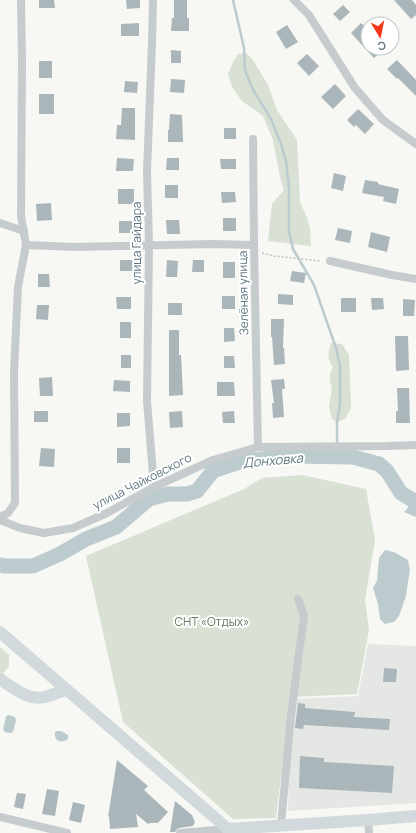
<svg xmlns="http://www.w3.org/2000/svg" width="416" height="833" font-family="Manrope,sans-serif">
  <rect width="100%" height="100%" fill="#f7f7f4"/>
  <polygon fill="#e5e7e5" points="368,644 416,646 416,803 288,811 289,770 296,699 358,696"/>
  <g fill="#d9e0d4">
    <polygon points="246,53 253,60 268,85 277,110 297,140 299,179 300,202 307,218 310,228 311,246 268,241 272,204 284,190 280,177 273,140 263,116 242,101 232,87 228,74 233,62 238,54"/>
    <path d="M331,343L342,344L349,355L351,408L345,419L337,422L332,419L329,407L332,388L330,382V374L333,367C327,359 328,352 331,343Z"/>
    <polygon points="302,475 366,489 375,540 365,600 369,630 357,694 290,697 288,719 276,818 233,819 123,722 86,556 244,489 262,478"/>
    <polygon points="0,647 9,655 9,666 1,676 0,676"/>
  </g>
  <g fill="#bccbce">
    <path d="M413,496L416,497V517L404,512C410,507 409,504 408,497Z"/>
    <polygon points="385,550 394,552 408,560 410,570 408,582 406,596 399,616 394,622 385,624 380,619 378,604 373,588 377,581 379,558"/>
    <path d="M9,715L15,717L16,720L13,732C9,734 6,733 3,730L6,716Z"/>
    <path d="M57,731H61L68,735V738L67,740C60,743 54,741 55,732Z"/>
  </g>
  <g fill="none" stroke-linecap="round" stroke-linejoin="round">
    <g stroke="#bccbce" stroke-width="2.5">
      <polyline points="233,0 244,48 245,70 252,88 271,119 281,144 286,161 289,187 289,232 293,249 314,285 336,348 340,366 340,404 337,422 337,444"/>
      <polyline points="338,449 340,452 353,457"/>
    </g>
    <polyline stroke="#bccbce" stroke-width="15" points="0,565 4,566 33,566 60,554 86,539 116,527 149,499 168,494 187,494 197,491 213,471 243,461 292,456 353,457 379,464 387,471 401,493 416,502"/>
  </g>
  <g fill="#aab6ba">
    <polygon points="39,0 54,0 55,8 39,8"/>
    <polygon points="126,0 140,0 140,8 127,9"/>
    <polygon points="174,0 187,0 187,18 189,18 189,31 171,31 172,18 174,18"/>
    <polygon points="394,0 412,0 416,5 416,15 411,19"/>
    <polygon points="343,5 350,12 340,21 333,14"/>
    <polygon points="139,23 139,36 121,36 121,24"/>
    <polygon points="361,23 368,29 368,48 385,48 374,58 351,33"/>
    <polygon points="287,25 298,42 286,49 276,32"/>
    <polygon points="171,50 181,51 181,63 171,63"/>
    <polygon points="307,54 319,66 309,76 297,63"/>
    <polygon points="397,60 416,80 416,96 398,78 397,79 387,69"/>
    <rect x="39" y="61" width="13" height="17"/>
    <polygon points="171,79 185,80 184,93 170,92"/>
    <polygon points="125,81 138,82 137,93 124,92"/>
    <polygon points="335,84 346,96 333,109 321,97"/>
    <rect x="39" y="94" width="15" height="20"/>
    <polygon points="122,108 135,108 135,140 116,139 117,125 121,125"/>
    <polygon points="358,109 374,124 365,134 356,125 354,127 347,120"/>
    <polygon points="170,114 182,115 183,142 168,142 168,130 169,130"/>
    <rect x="224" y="128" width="12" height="11"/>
    <polygon points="117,158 134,159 133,171 116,171"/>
    <polygon points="167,158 179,158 179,170 166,170"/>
    <polygon points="220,159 236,159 236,169 221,169"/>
    <polygon points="334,173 346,176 343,191 331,188"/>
    <polygon points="365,180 378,182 378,184 399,189 396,204 383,201 384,197 362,193"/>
    <rect x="165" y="185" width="13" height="13"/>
    <rect x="118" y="189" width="16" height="15"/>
    <polygon points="221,192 235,192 236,202 222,203"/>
    <polygon points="51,203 52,220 37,221 36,204"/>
    <rect x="223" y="218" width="13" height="13"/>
    <polygon points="166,220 179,220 180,234 167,234"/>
    <rect x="119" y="221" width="13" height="12"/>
    <polygon points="338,228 352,231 350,243 335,240"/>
    <polygon points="371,232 390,237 387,252 368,247"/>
    <rect x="120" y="260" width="13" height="11"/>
    <polygon points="167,260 178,261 177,277 166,277"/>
    <polygon points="193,260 204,260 204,272 192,272"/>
    <rect x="223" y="262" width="12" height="16"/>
    <polygon points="292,271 306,273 304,283 290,281"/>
    <polygon points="38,274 49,274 50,287 38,287"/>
    <polygon points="278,294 293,295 293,305 278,304"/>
    <rect x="222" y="296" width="13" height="13"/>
    <polygon points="116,297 131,297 131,309 117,309"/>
    <rect x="341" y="298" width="15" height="14"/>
    <polygon points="371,298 383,298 384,309 372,310"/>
    <polygon points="403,299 415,300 414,316 403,316"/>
    <rect x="168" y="303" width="14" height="12"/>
    <polygon points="37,305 49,305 48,320 36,319"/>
    <polygon points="271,319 284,319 283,348 284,348 285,364 274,365 272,337 271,337"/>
    <rect x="120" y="322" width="11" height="16"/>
    <polygon points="224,328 234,328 235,341 224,342"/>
    <polygon points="169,330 179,330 179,355 181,355 183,395 169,396"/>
    <polygon points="395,336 408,336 409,370 396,371"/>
    <rect x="121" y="355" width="10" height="13"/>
    <polygon points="224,356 234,356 235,368 224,368"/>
    <polygon points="52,377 53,396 40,396 39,378"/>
    <polygon points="284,379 285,389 282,389 284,417 273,418 272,403 274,403 271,380"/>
    <polygon points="114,380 130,381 130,392 113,391"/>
    <polygon points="217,382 234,382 235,396 217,396"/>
    <polygon points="397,388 409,388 410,423 396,423 396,411 398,411"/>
    <rect x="34" y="411" width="14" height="11"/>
    <polygon points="182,411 183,427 170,428 169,412"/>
    <polygon points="234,411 235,423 223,423 222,412"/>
    <polygon points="117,413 130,413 130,426 117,427"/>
    <polygon points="41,448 55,449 54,467 39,466"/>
    <rect x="117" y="448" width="13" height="15"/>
    <polygon points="384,668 397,669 396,682 383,682"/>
    <polygon points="298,703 305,704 305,708 355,712 354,717 390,719 389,730 304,725 303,729 295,728"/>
    <polygon points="300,756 324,758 324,762 394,766 392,793 299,788"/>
    <polygon points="117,760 148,786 144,790 168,812 158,823 150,823 148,824 136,814 138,827 110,829 109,816 108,817"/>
    <polygon points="47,789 59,791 55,816 42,814"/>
    <polygon points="17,793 26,794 23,809 14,807"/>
    <polygon points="175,801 192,815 195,822 193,826 179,828 177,829 175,832 170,832"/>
    <polygon points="73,802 85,805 81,823 69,820"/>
  </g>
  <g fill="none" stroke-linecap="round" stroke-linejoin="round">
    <polyline stroke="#bfc2c4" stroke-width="1.5" stroke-dasharray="2 2" stroke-linecap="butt" points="262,253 274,256 321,261"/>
    <g stroke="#c6cbce" stroke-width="8">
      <polyline points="153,0 152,43 147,172 149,245 147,401 154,487"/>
      <polyline points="294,0 309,15 355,88 383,120 416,144"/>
      <polyline points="253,139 254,245 258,447"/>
      <polyline points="0,223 24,231"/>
      <polyline points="26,245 74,247 213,244 254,245"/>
      <polyline points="330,261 392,275 416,279"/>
      <polyline points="0,517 8,513 15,503 14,372 18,287 26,245 21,216 22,61 21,0"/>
      <polyline points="0,520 20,528 44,533 73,528 107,513 154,487 213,460 258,447 389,446 416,445"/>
      <polyline points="0,817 67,833"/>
      <polyline points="368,820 369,833"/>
      <polyline points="281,825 291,715 304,616 298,599"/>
      <polyline points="180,833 228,829"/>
    </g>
    <g stroke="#d2d9dc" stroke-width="12">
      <polyline points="0,632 228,829 368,820 416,816"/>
      <path d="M0,679C13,688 29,701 45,697C52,695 59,692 66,690"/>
    </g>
  </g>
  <g text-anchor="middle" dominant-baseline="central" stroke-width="4" stroke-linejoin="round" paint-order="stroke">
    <g font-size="12" fill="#5f7682" stroke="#fff">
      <text transform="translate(136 243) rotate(-90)">улица Гайдара</text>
      <text transform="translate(243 293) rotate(-91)">Зелёная улица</text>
      <text transform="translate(142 481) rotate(-27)">улица Чайковского</text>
    </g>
    <g font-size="12" fill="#66795f" stroke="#fff">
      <text x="212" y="621">СНТ «Отдых»</text>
    </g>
    <g font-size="13" font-style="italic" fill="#5a767d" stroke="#fff">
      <text transform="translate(273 460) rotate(-5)">Донховка</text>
    </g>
  </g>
  <g transform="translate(380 36) rotate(170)"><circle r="19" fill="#ffffff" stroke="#bfc8cd"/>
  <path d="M0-3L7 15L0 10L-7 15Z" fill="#f53716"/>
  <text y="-6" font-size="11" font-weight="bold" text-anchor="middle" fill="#5f7682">С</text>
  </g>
</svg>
